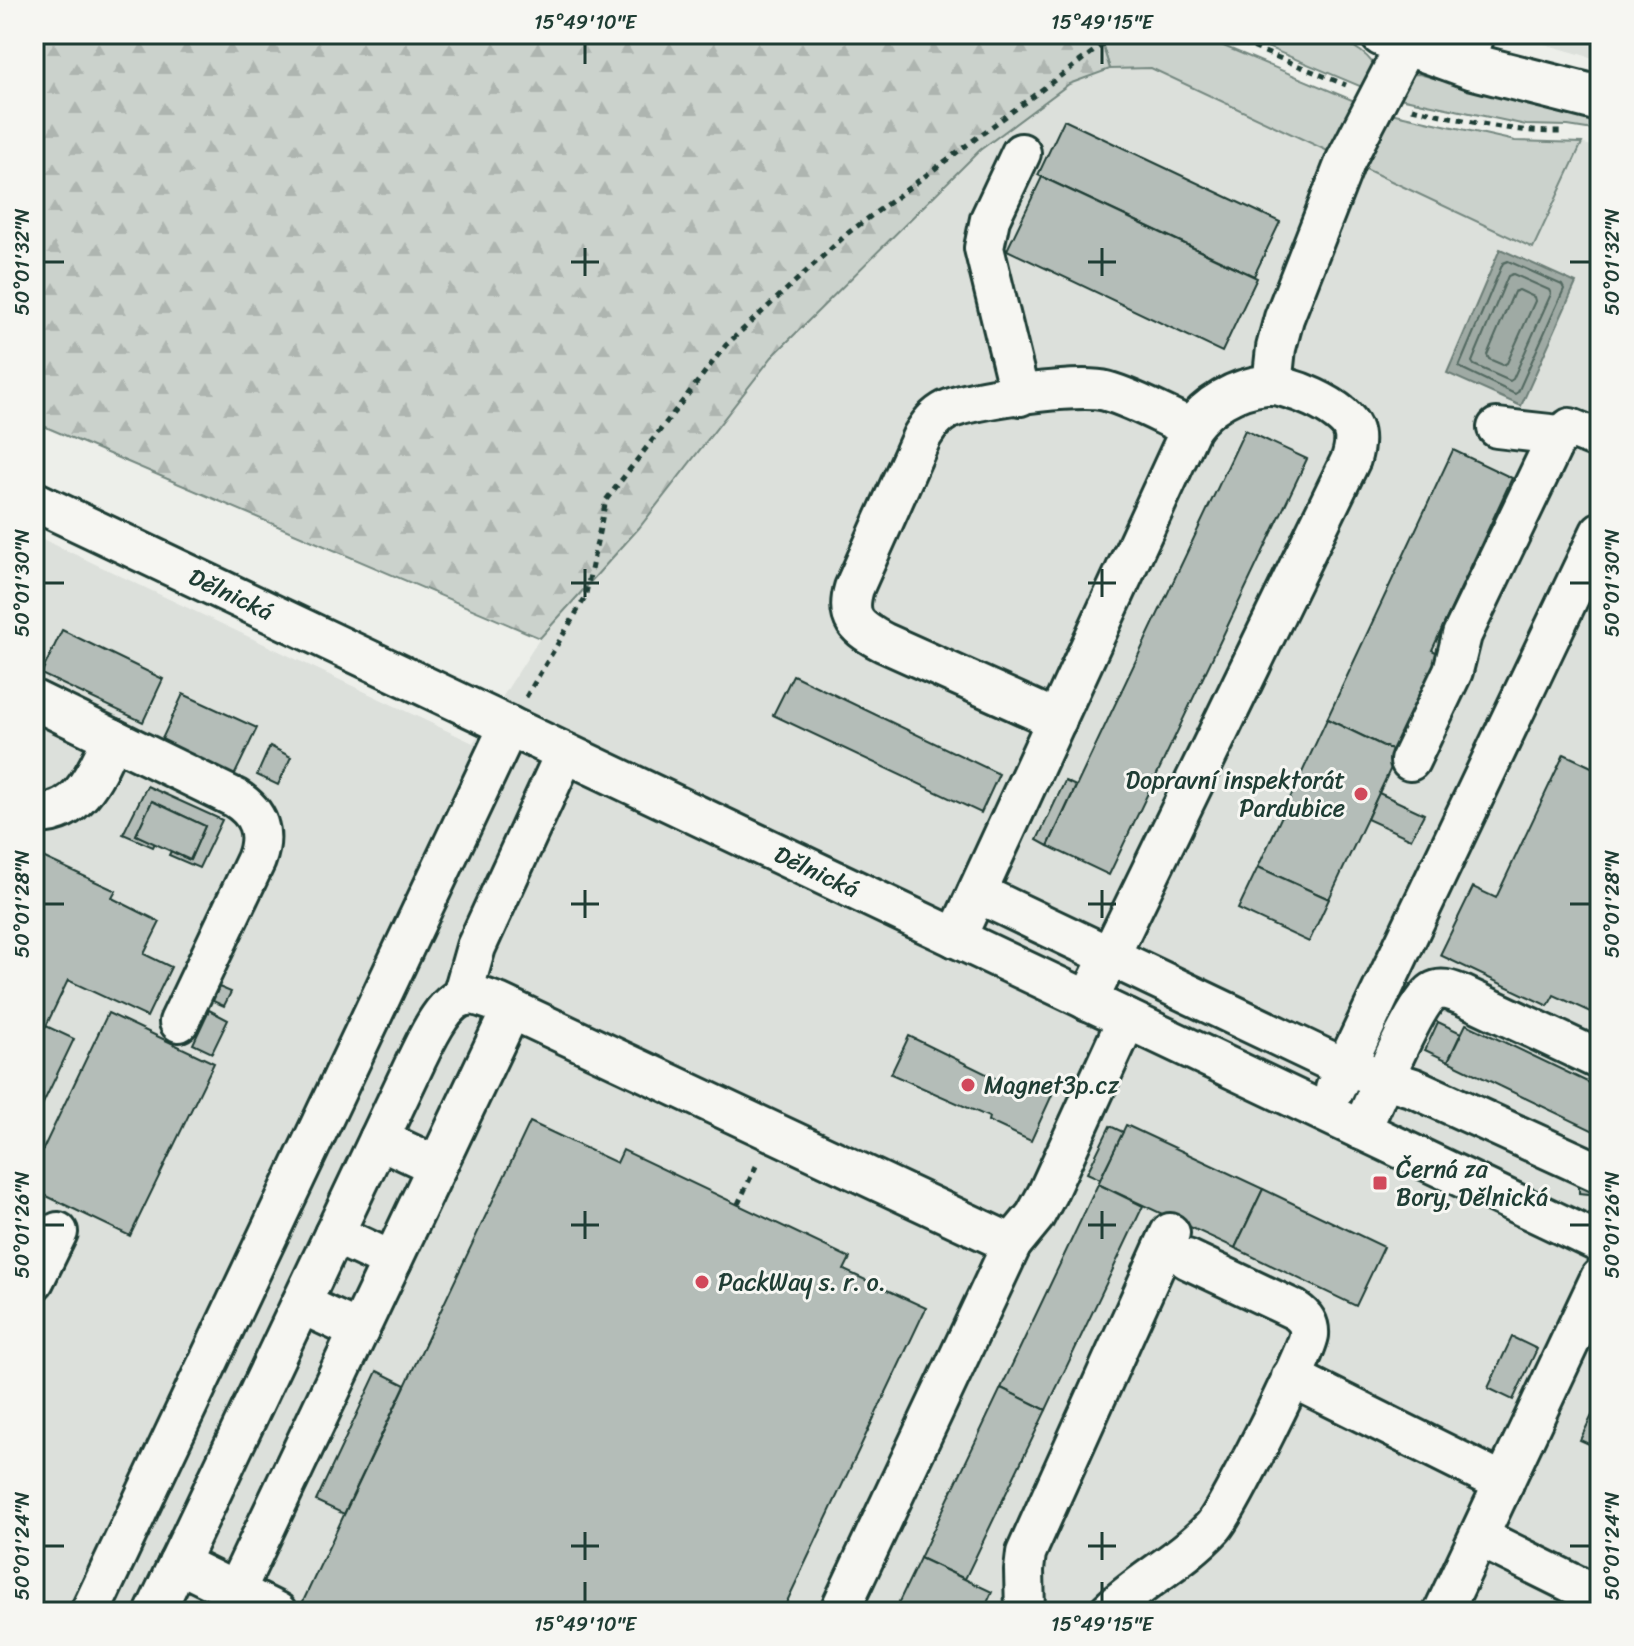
<svg xmlns="http://www.w3.org/2000/svg" width="1634" height="1646" font-family="Sriracha,sans-serif">
  <defs>
    <pattern id="forest-firs" width="22" height="20" patternUnits="userSpaceOnUse" patternTransform="scale(2)"><rect width="22" height="20" fill="#cbd2cc"/><path d="M5 1l3.5 6h-7zM16 11l3.5 6h-7z" fill="#aeb5b0"/></pattern>
  </defs>
  <rect width="100%" height="100%" fill="#edefea"/>
  <filter id="ink" filterUnits="userSpaceOnUse"><feTurbulence type="fractalNoise" baseFrequency=".0125" numOctaves="2"/><feDisplacementMap in="SourceGraphic" scale="16" xChannelSelector="R" yChannelSelector="G"/><feConvolveMatrix kernelMatrix="1 2 1 2 8 2 1 2 1" color-interpolation-filters="sRGB"/></filter>
  <g filter="url(#ink)">
    <g fill="#dce0db">
      <polygon points="1510,34 1600,34 1600,60"/>
      <polygon points="1151,68 1533,247 1582,143 1600,149 1600,1612 34,1612 34,535 473,743 540,638 639,528 772,357 980,151 1069,84 1110,69"/>
    </g>
    <g fill="#cbd2cc" stroke="#758880" stroke-width="2">
      <polygon points="1099,34 1195,34 1364,105 1334,154 1151,68 1110,69"/>
      <path d="M1236,34C1276,34 1352,26 1375,67L1369,90Z"/>
      <polygon points="1419,74 1512,100 1600,120 1600,131 1568,126 1526,125 1395,97 1408,75"/>
      <polygon points="1386,112 1515,141 1582,143 1533,248 1353,163"/>
    </g>
    <polygon fill="url(#forest-firs)" stroke="#758880" stroke-width="2" points="34,34 1099,34 1110,69 1069,84 980,150 772,357 639,528 540,638 34,422"/>
    <polygon fill="#9faaa4" stroke="#6c7e77" stroke-width="2" points="1500,249 1576,283 1521,406 1447,373"/>
    <g fill="none" stroke-linecap="round" stroke-linejoin="round">
      <g stroke="#526961" stroke-width="2">
        <polygon points="1508,261 1562,285 1564,289 1518,392 1515,394 1459,367 1503,263"/>
        <polygon points="1513,274 1549,290 1551,294 1513,379 1510,381 1474,365 1472,362 1508,276"/>
        <polygon points="1519,290 1534,297 1535,301 1507,363 1503,365 1489,359 1487,355 1514,292"/>
      </g>
    </g>
    <g fill="#b4bdb8" stroke="#1f3d34" stroke-width="2">
      <polygon points="1064,120 1280,222 1254,276 1038,175"/>
      <polygon points="1042,177 1257,278 1222,352 1007,250"/>
      <polygon points="1245,430 1307,459 1109,875 1048,846"/>
      <polygon points="1453,450 1512,478 1432,650 1445,657 1398,753 1327,719"/>
      <polygon points="62,630 163,679 143,722 41,674"/>
      <polygon points="793,675 999,774 981,813 773,715"/>
      <polygon points="183,694 257,728 234,776 161,741"/>
      <polygon points="1327,719 1398,753 1329,899 1258,867"/>
      <polygon points="270,746 291,757 278,785 257,775"/>
      <polygon points="1564,754 1600,771 1600,1016 1554,995 1548,1006 1440,955 1473,887 1496,898"/>
      <polygon points="1065,781 1076,786 1048,846 1037,840"/>
      <polygon points="147,786 222,820 199,868 169,855 171,851 190,860 205,826 152,801 136,835 155,843 153,847 123,834"/>
      <polygon points="1379,793 1424,814 1411,839 1367,819"/>
      <polygon points="152,801 205,826 190,860 136,835"/>
      <polygon points="34,853 116,891 112,898 160,922 144,954 171,967 147,1017 68,980 46,1026 74,1039 36,1118"/>
      <polygon points="1258,867 1329,899 1309,942 1238,909"/>
      <polygon points="219,987 231,992 224,1006 213,1001"/>
      <polygon points="209,1010 228,1020 212,1053 193,1044"/>
      <polygon points="108,1013 214,1063 130,1236 34,1190 34,1168"/>
      <polygon points="1438,1022 1461,1033 1448,1061 1425,1050"/>
      <polygon points="1466,1024 1600,1088 1600,1134 1448,1061"/>
      <polygon points="909,1036 1021,1091 1026,1082 1052,1095 1031,1141 988,1121 989,1117 891,1074"/>
      <polygon points="530,1122 617,1163 623,1150 850,1258 844,1270 926,1308 782,1612 298,1612"/>
      <polygon points="1126,1125 1263,1189 1235,1248 1098,1184"/>
      <polygon points="1110,1126 1123,1132 1100,1179 1087,1173"/>
      <polygon points="1579,1180 1600,1182 1600,1195 1579,1193"/>
      <polygon points="1098,1184 1143,1206 1046,1410 1001,1388"/>
      <polygon points="1263,1189 1384,1247 1356,1306 1235,1248"/>
      <polygon points="1512,1337 1537,1349 1513,1400 1488,1388"/>
      <polygon points="377,1371 405,1385 344,1514 316,1501"/>
      <polygon points="1001,1388 1046,1410 965,1579 920,1558"/>
      <polygon points="1600,1399 1600,1449 1580,1440"/>
      <polygon points="920,1558 992,1592 983,1612 894,1612"/>
    </g>
    <g fill="none" stroke-linecap="round" stroke-linejoin="round">
      <defs>
        <g id="minor">
          <polyline points="1466,64 1475,34"/>
          <polyline points="1272,385 1276,348 1284,318 1346,160 1406,44"/>
          <polyline points="1020,396 984,248 990,219 1021,153"/>
          <polyline points="1497,428 1559,435"/>
          <path id="s1" d="M34,501L1600,1243"/>
          <path d="M34,700L235,798C259,813 266,833 256,860L179,1022"/>
          <path d="M1057,720L883,642C857,628 845,619 854,588L922,436C929,425 935,416 947,410C973,398 1080,384 1106,391C1135,399 1164,416 1191,428"/>
          <polyline points="1410,761 1453,671 1462,635 1555,441 1570,428 1600,440"/>
          <path d="M34,813C79,818 97,771 112,738"/>
          <polyline points="977,893 1330,1061 1414,1088 1600,1173"/>
          <path d="M956,938L1191,428C1207,405 1236,388 1265,385C1287,383 1343,407 1352,428C1356,437 1354,449 1351,459L1088,1001"/>
          <polyline points="462,996 476,947 565,753"/>
          <polyline points="1335,1089 1600,532"/>
          <path d="M1361,1130C1373,1105 1414,1004 1433,992C1442,986 1453,992 1462,995L1600,1060"/>
          <polyline points="379,1139 437,1166"/>
          <polyline points="334,1234 392,1261"/>
          <polyline points="34,1281 58,1232"/>
          <polyline points="301,1304 359,1331"/>
          <polyline points="1291,1377 1504,1483"/>
          <polyline points="1479,1537 1600,1597"/>
          <polyline points="178,1563 277,1612"/>
          <polyline points="235,1592 511,1010"/>
          <polyline points="90,1612 509,726"/>
          <path d="M155,1612L416,1061C425,1043 444,998 467,996C477,994 488,1000 498,1003L1012,1244"/>
          <polyline points="839,1612 1012,1244 1035,1216 1047,1194 1127,1019"/>
          <polyline points="1025,1612 1024,1570 1026,1553 1170,1233"/>
          <path d="M1108,1612C1140,1581 1183,1560 1213,1527C1227,1512 1307,1353 1309,1335C1310,1323 1304,1316 1295,1310L1187,1259"/>
          <polyline points="1443,1612 1600,1278"/>
        </g>
        <polyline id="major" points="1383,34 1474,67 1600,99"/>
      </defs>
      <use href="#minor" stroke="#1f3d34" stroke-width="44"/>
      <use href="#major" stroke="#1f3d34" stroke-width="50"/>
      <g stroke="#1f3d34" stroke-width="5" stroke-dasharray="6 6" stroke-linecap="butt">
        <polyline points="1220,34 1346,85"/>
        <path d="M1412,108C1463,120 1511,133 1564,132"/>
        <polyline points="526,697 585,598 606,500 726,345 848,233 1117,34"/>
        <polyline points="738,1204 758,1162"/>
      </g>
      <use href="#minor" stroke="#f6f6f2" stroke-width="38"/>
      <use href="#major" stroke="#f6f6f2" stroke-width="44"/>
    </g>
  </g>
  <path fill="none" stroke="#1f3d34" stroke-width="3" d="M585,44V64M1102,44V64M585,248V276M1102,248V276M44,262H64M571,262H599M1088,262H1116M1570,262H1590M585,569V597M1102,569V597M44,583H64M571,583H599M1088,583H1116M1570,583H1590M585,890V918M1102,890V918M44,904H64M571,904H599M1088,904H1116M1570,904H1590M585,1211V1239M1102,1211V1239M44,1225H64M571,1225H599M1088,1225H1116M1570,1225H1590M585,1532V1560M1102,1532V1560M44,1546H64M571,1546H599M1088,1546H1116M1570,1546H1590M585,1582V1602M1102,1582V1602"/>
  <g fill="#d1495b" stroke="#f6f6f2" stroke-width="3">
    <circle cx="1361" cy="794" r="8"/>
    <circle cx="968" cy="1085" r="8"/>
    <rect x="1372" y="1175" width="16" height="16" rx="4"/>
    <circle cx="702" cy="1282" r="8"/>
  </g>
  <g text-anchor="middle" dominant-baseline="central" stroke-width="6" stroke-linejoin="round" paint-order="stroke">
    <g font-size="24" fill="#1f3d34" stroke="#f6f6f2">
      <text stroke="none"><textPath href="#s1" startOffset="218">Dělnická</textPath></text>
      <text stroke="none"><textPath href="#s1" startOffset="866">Dělnická</textPath></text>
    </g>
    <g font-size="24" fill="#1f3d34" stroke="#f6f6f2" text-anchor="start">
      <text x="1345" y="780" text-anchor="end">Dopravní inspektorát<tspan x="1345" dy="28">Pardubice</tspan></text>
      <text x="984" y="1085">Magnet3p.cz</text>
      <text x="1396" y="1169">Černá za<tspan x="1396" dy="28">Bory, Dělnická</tspan></text>
      <text x="718" y="1282">PackWay s. r. o.</text>
    </g>
  </g>
  <rect width="1634" height="1646" fill="none" stroke="#f6f6f2" stroke-width="88"/>
  <rect x="44" y="44" width="1546" height="1558" fill="none" stroke="#1f3d34" stroke-width="3"/>
  <g font-size="20" text-anchor="middle" fill="#1f3d34">
    <text x="585" y="29">15°49'10"E</text>
    <text x="1102" y="29">15°49'15"E</text>
    <text transform="translate(22 262) rotate(-90)" y="7">50°01'32"N</text>
    <text transform="translate(1612 262) rotate(-90)" y="7">50°01'32"N</text>
    <text transform="translate(22 583) rotate(-90)" y="7">50°01'30"N</text>
    <text transform="translate(1612 583) rotate(-90)" y="7">50°01'30"N</text>
    <text transform="translate(22 904) rotate(-90)" y="7">50°01'28"N</text>
    <text transform="translate(1612 904) rotate(-90)" y="7">50°01'28"N</text>
    <text transform="translate(22 1225) rotate(-90)" y="7">50°01'26"N</text>
    <text transform="translate(1612 1225) rotate(-90)" y="7">50°01'26"N</text>
    <text transform="translate(22 1546) rotate(-90)" y="7">50°01'24"N</text>
    <text transform="translate(1612 1546) rotate(-90)" y="7">50°01'24"N</text>
    <text x="585" y="1631">15°49'10"E</text>
    <text x="1102" y="1631">15°49'15"E</text>
  </g>
</svg>
